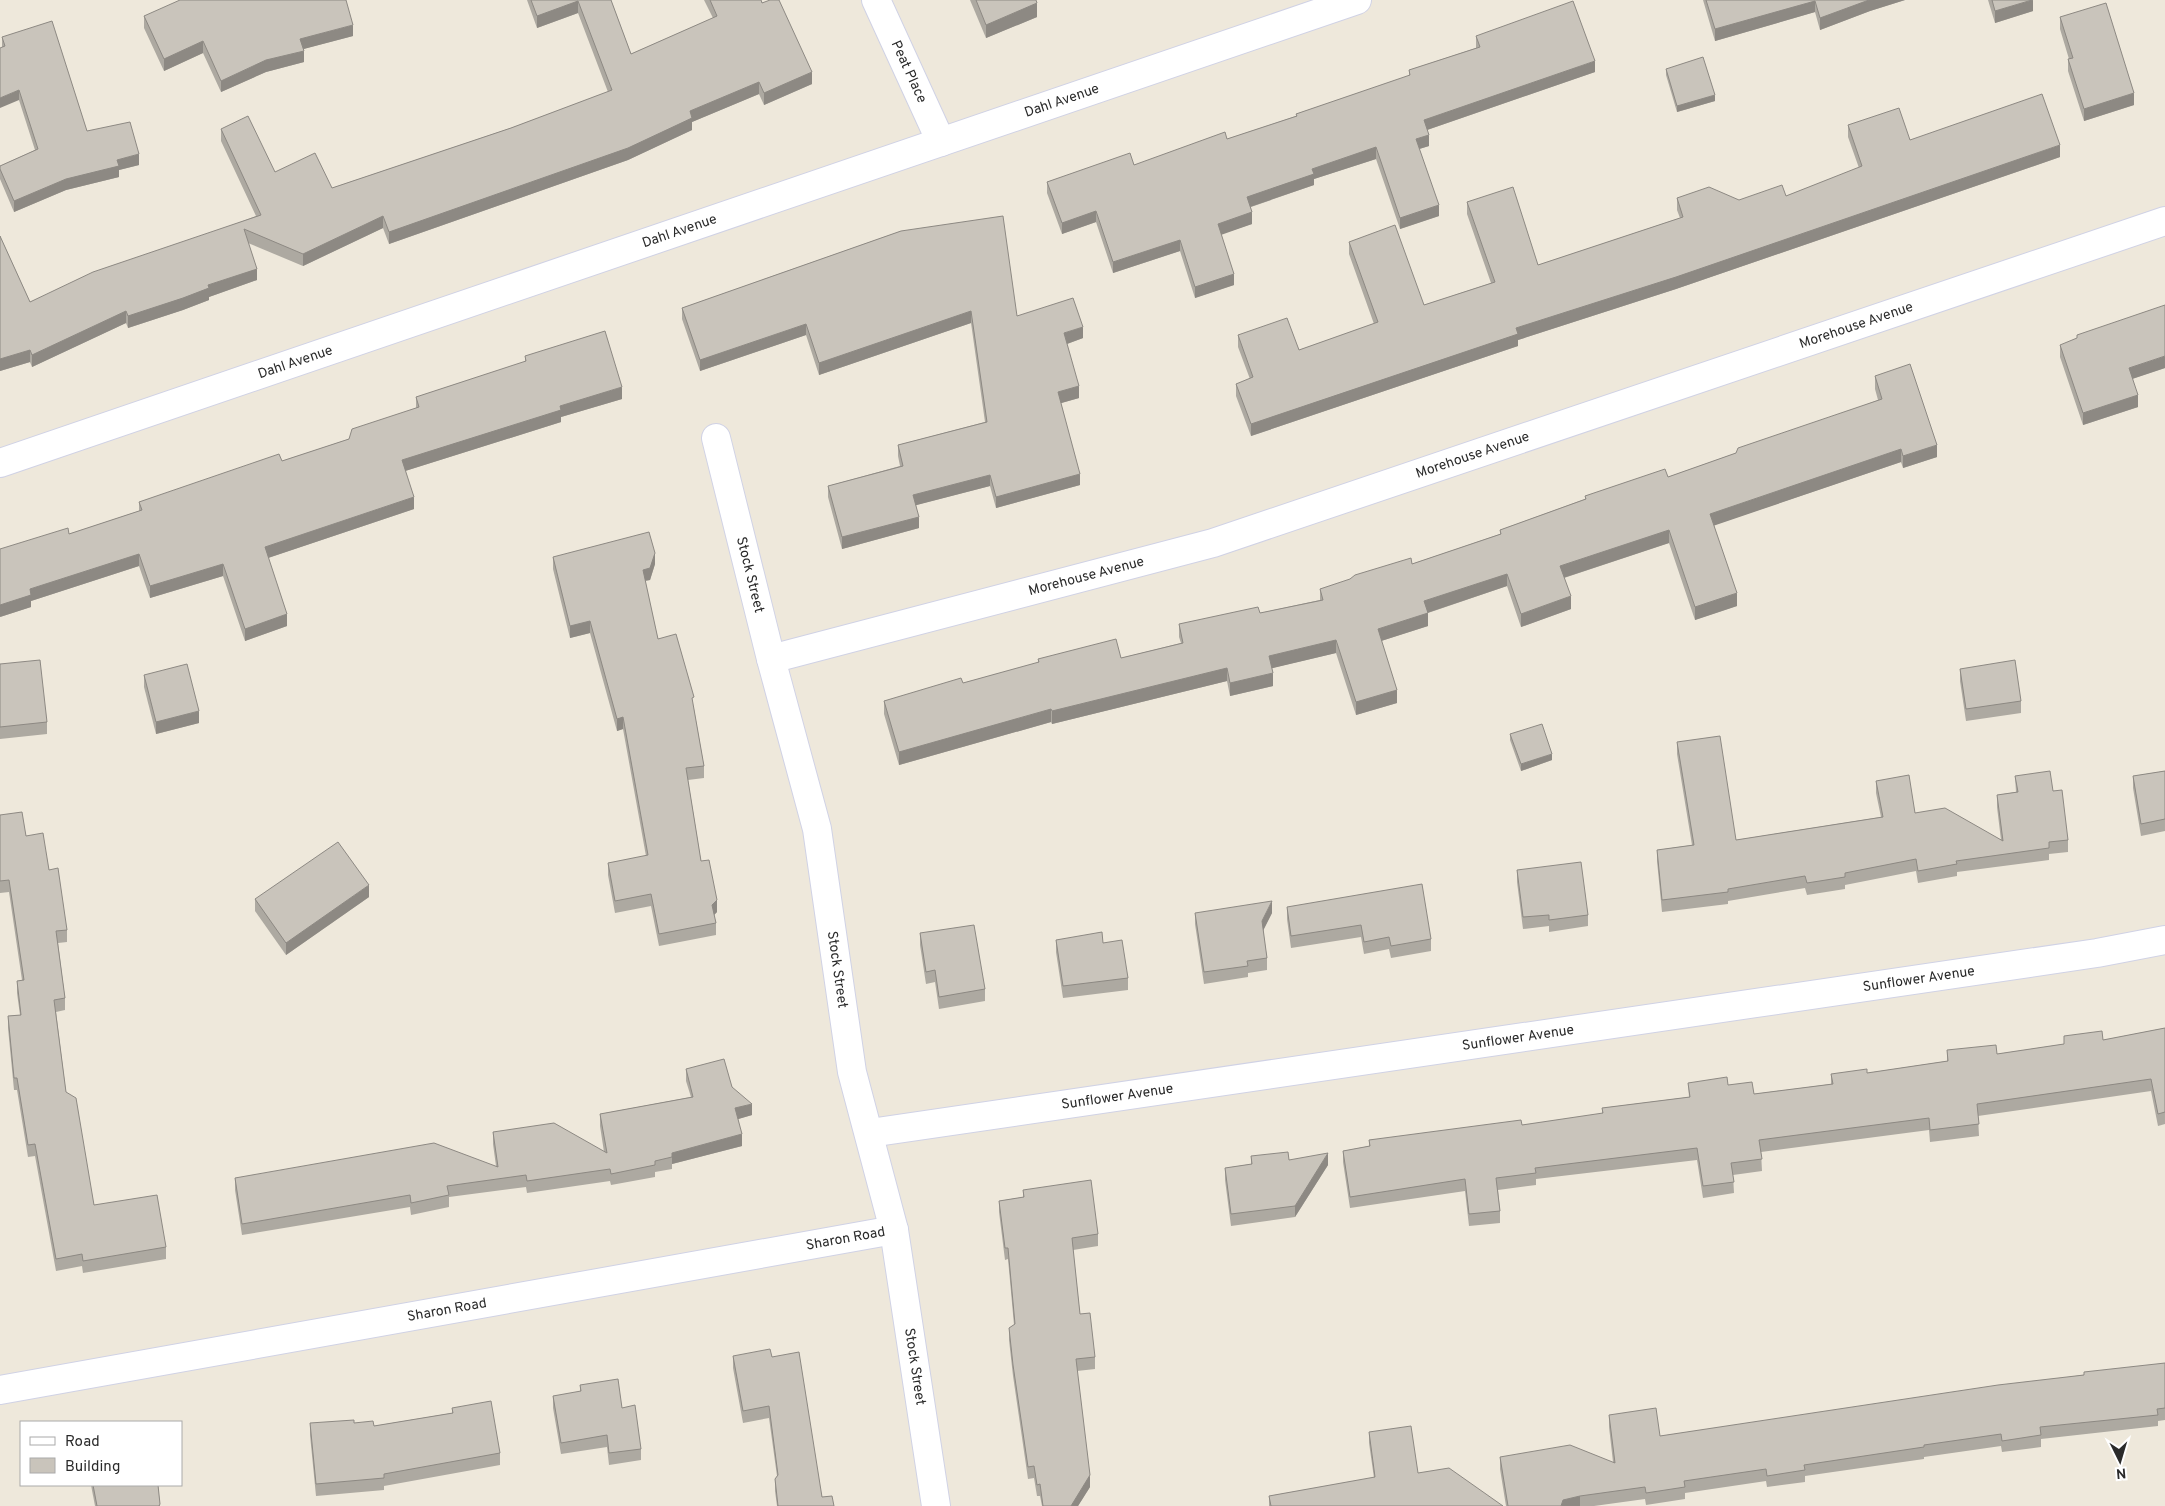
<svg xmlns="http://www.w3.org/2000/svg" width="2165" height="1506" font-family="Overpass,sans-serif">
  <rect width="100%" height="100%" fill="#eee8db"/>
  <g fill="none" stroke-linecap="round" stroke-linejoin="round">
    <defs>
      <g id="minor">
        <path id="s1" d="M876,0L941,142"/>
        <path id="s2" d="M716,438L771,659L817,829L852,1072L894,1230L936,1506"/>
        <path id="s3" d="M0,463L1357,0"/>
        <path id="s4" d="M771,659L1213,543L2165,221"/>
        <path id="s5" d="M870,1133L2097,953L2165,940"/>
        <path id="s6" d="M0,1390L894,1230"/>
      </g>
    </defs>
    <use href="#minor" stroke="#d0d2e5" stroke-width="30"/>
    <use href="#minor" stroke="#fff" stroke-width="28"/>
  </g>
  <g fill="#ada9a1">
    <polygon points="527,0 611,0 631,54 713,18 704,0 761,0 812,84 764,105 759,94 692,122 692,130 628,160 389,244 383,228 303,266 248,243 257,280 209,297 209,300 183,310 128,328 126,323 32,367 30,362 0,371 0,236 30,302 256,216 221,141 221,129 275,172 332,188 511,128 608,92 578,13 537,28"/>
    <polygon points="970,0 1036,0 1037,17 986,38"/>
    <polygon points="1703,0 1905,0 1870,11 1820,30 1815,12 1715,41"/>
    <polygon points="1988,0 2033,0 2033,11 1995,23"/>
    <polygon points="144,16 353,36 303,49 304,62 266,72 221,92 203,53 164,71 144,28"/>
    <polygon points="2060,17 2134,105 2084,121 2068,71 2068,59 2069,59 2060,29"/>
    <polygon points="1476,36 1595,72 1427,130 1429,146 1419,149 1439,216 1400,229 1376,159 1314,179 1314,185 1251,207 1252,224 1221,234 1234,285 1195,298 1180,251 1113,273 1096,222 1062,234 1047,193 1047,182 1134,165 1227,139 1296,116 1296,114 1409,76 1409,70 1476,48"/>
    <polygon points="2,37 87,131 139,165 119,170 119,177 66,190 14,212 0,179 0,166 35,150 2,47"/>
    <polygon points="1666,69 1715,101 1677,112 1666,75"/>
    <polygon points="1848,125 1910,140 2060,157 1676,289 1518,340 1518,346 1251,436 1236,396 1236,384 1250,379 1238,347 1238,335 1299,350 1374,324 1349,254 1349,242 1424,305 1491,283 1467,214 1467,202 1538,265 1680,218 1677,210 1677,198 1739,200 1786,196 1859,168 1848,137"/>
    <polygon points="901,231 1017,316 1083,338 1067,344 1079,398 1061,403 1080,485 996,508 990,486 916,505 919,528 842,549 828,497 828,486 900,466 898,456 898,445 985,422 971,323 819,375 806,335 700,371 682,319 682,308"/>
    <polygon points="2060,345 2165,368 2132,379 2138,407 2083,425 2060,357"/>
    <polygon points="525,356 622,399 561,417 561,422 405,471 414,509 268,558 287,626 245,641 223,576 150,598 139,566 31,601 31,607 0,617 69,534 139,511 139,502 282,461 349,439 416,408 416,397 525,362"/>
    <polygon points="1875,376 1937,457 1903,468 1901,462 1714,525 1737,606 1695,620 1669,543 1564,578 1571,609 1521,627 1507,586 1428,613 1428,626 1381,641 1397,703 1356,715 1336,653 1272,668 1273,686 1230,696 1227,681 1052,724 1051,722 899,765 884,714 884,701 963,683 1038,663 1038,659 1121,658 1181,643 1179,637 1179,624 1260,613 1320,600 1320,589 1412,564 1500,534 1500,530 1585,499 1585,496 1668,477 1736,453 1878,400 1875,389"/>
    <polygon points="553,557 655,564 650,580 645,581 658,639 694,709 704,766 704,778 688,780 701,861 717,912 714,915 716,923 716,935 659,946 651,906 615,913 608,875 608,863 646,856 623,729 617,731 590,633 570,638 553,569"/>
    <polygon points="0,664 47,722 47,734 0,739"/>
    <polygon points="1960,669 2021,701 2021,713 1966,721 1960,681"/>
    <polygon points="144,675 199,723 156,734 144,687"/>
    <polygon points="1510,734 1552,760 1521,771 1510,740"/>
    <polygon points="1677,742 1736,840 1881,817 1876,793 1876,781 1915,813 2001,840 1997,807 1997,795 2016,792 2015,776 2053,791 2068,840 2068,852 2049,854 2049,860 1957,872 1957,876 1918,883 1916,871 1845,885 1845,889 1807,895 1805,888 1728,901 1728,904 1662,912 1657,861 1657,850 1692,845 1677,754"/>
    <polygon points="2165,771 2165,831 2141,836 2133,788 2133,776"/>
    <polygon points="0,815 26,836 49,870 67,930 67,942 58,943 65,998 65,1010 56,1012 66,1092 94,1205 166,1247 166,1259 83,1273 82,1266 56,1271 35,1156 28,1157 17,1090 14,1090 8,1028 8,1016 20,1015 17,993 17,981 22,980 9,892 0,893"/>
    <polygon points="1517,870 1588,915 1588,926 1549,932 1549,926 1523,929 1517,882"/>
    <polygon points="369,897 286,955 255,911 255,899"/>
    <polygon points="1287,907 1431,939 1431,951 1391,958 1389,949 1364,954 1361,937 1291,948 1287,919"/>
    <polygon points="1195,913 1272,913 1263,930 1267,958 1267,970 1248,973 1248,977 1204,984 1195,924"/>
    <polygon points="920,933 985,989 985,1001 939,1009 935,982 926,984 920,945"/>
    <polygon points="1056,940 1103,943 1128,978 1128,990 1063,998 1056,952"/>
    <polygon points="2165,1028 2165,1124 2158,1126 2151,1091 1978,1116 1979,1136 1930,1142 1929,1130 1761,1152 1762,1171 1733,1175 1734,1193 1703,1198 1697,1160 1536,1179 1536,1185 1498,1190 1500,1211 1500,1223 1469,1226 1465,1191 1350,1208 1343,1162 1343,1151 1369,1146 1369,1140 1522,1125 1602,1114 1602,1108 1689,1097 1688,1083 1728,1085 1754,1094 1831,1084 1831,1074 1867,1073 1947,1061 1947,1050 1997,1054 2064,1044 2064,1036 2103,1040"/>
    <polygon points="686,1069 732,1087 752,1115 738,1119 742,1146 672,1164 672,1169 655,1172 655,1177 611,1185 610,1181 527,1193 526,1187 449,1197 449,1207 411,1215 410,1207 242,1235 235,1190 235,1178 496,1166 493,1144 493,1132 604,1152 600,1126 600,1114 691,1097 686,1081"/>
    <polygon points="1251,1156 1289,1160 1328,1165 1295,1217 1231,1226 1225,1180 1225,1168 1251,1164"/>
    <polygon points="1023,1190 1098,1234 1098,1246 1073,1250 1080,1314 1095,1357 1095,1369 1077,1371 1090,1487 1078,1506 1042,1506 1040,1496 1037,1496 1034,1478 1028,1479 1013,1376 1009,1340 1009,1328 1014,1325 1008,1259 1005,1260 999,1212 999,1201 1023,1197"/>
    <polygon points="733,1356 772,1357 822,1497 834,1506 777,1506 775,1491 775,1479 777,1476 769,1418 743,1423 733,1368"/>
    <polygon points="2165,1363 2165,1420 2158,1421 2158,1426 2041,1439 2041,1447 2002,1452 2001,1446 1924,1457 1924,1459 1805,1476 1805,1482 1767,1487 1766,1481 1685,1493 1685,1499 1646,1505 1645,1499 1594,1506 1506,1506 1500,1469 1500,1457 1613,1462 1609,1427 1609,1415 1660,1436"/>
    <polygon points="580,1385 622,1408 641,1449 641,1460 609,1465 607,1447 561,1454 553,1408 553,1396 580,1392"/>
    <polygon points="452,1408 500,1453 500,1465 384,1486 384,1490 316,1496 310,1435 310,1423 354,1423 374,1426 452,1413"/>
    <polygon points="1369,1432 1418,1473 1503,1506 1269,1506 1269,1496 1374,1478 1369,1443"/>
    <polygon points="91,1485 158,1485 160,1506 95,1506"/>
  </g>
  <g fill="#8d8983">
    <polygon points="1869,0 1905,0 1870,11 1820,30 1820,18"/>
    <polygon points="2033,0 2033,11 1995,23 1995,11"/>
    <polygon points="578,1 578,13 537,28 537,16"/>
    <polygon points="1815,1 1815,12 1715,41 1715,29"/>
    <polygon points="1037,3 1037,17 986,38 986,25"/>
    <polygon points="353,25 353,36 300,50 300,39"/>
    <polygon points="203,41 203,53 164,71 164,59"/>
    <polygon points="304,51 304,62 266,72 221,92 221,81 266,60"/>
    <polygon points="1595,61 1595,72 1424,131 1424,120"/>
    <polygon points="812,72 812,84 764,105 764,93"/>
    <polygon points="759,82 759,94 692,122 692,130 628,160 389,244 389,232 690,111"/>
    <polygon points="19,90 19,100 0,108 0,98"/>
    <polygon points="2134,93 2134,105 2084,121 2084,109"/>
    <polygon points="1715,95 1715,101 1677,112 1677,106"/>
    <polygon points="1429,135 1429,146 1416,150 1416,139"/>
    <polygon points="2060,145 2060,157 1676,289 1518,340 1518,346 1251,436 1251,424 1516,328"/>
    <polygon points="1376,147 1376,159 1314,179 1314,185 1247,208 1247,197 1312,169"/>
    <polygon points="139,154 139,165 119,170 119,177 66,190 14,212 14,201 66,179 117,160"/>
    <polygon points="1439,205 1439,216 1400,229 1400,218"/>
    <polygon points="1096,211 1096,222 1062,234 1062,223"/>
    <polygon points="1252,212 1252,224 1218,236 1218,224"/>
    <polygon points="383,216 383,228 303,266 303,254"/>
    <polygon points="1180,240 1180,251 1113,273 1113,262"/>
    <polygon points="257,269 257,280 209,297 209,300 183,310 128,328 128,316 208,285"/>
    <polygon points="1234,274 1234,285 1195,298 1195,287"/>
    <polygon points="126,311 126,323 32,367 32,355"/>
    <polygon points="971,311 971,323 819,375 819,363"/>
    <polygon points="806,324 806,335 700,371 700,360"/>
    <polygon points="1083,327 1083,338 1064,345 1064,333"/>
    <polygon points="30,350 30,362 0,371 0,359"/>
    <polygon points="2165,356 2165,368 2129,380 2129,368"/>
    <polygon points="1079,386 1079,398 1058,404 1058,392"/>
    <polygon points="622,387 622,399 561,417 561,422 402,472 402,460 560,406"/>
    <polygon points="2138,395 2138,407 2083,425 2083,413"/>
    <polygon points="1937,445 1937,457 1903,468 1903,456"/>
    <polygon points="1901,449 1901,462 1710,527 1710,514"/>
    <polygon points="1080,474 1080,485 996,508 996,497"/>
    <polygon points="990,475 990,486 913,506 913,495"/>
    <polygon points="414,497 414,509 265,559 265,547"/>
    <polygon points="919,517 919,528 842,549 842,537"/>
    <polygon points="1669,530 1669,543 1560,579 1560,566"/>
    <polygon points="655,553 655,564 650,580 643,581 643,570"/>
    <polygon points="139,554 139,566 31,601 31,607 0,617 0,605 30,589"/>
    <polygon points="223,564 223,576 150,598 150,586"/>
    <polygon points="1507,574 1507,586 1424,614 1424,601"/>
    <polygon points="1737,593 1737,606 1695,620 1695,607"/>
    <polygon points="1571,596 1571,609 1521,627 1521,614"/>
    <polygon points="1428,613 1428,626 1378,642 1378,629"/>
    <polygon points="287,614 287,626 245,641 245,629"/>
    <polygon points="590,621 590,633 570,638 570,626"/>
    <polygon points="1336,640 1336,653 1269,669 1269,656"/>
    <polygon points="1227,668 1227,681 1052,724 1052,711"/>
    <polygon points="1273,673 1273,686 1230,696 1230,683"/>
    <polygon points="1397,690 1397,703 1356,715 1356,702"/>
    <polygon points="1051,709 1051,722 899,765 899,752"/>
    <polygon points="199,711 199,723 156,734 156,722"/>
    <polygon points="623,717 623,729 617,731 617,719"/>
    <polygon points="1552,754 1552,760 1521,771 1521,764"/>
    <polygon points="369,885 369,897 286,955 286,943"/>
    <polygon points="717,900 717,912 712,917 712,905"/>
    <polygon points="1272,901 1272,913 1262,933 1262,921"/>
    <polygon points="752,1104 752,1115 735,1120 735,1108"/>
    <polygon points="742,1134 742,1146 672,1164 672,1153"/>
    <polygon points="1328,1153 1328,1165 1295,1217 1295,1206"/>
    <polygon points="1090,1475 1090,1487 1078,1506 1071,1506"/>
    <polygon points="1580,1496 1580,1506 1561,1506 1563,1500"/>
  </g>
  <g fill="#c9c4bb" stroke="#8d8983">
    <polygon points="180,0 346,0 353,25 300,39 304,51 266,60 221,81 203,41 164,59 144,16"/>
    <polygon points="531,0 611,0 631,54 717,16 710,0 761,0 762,3 770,0 779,0 812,72 764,93 759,82 690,111 692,118 628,148 389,232 383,216 303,254 244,229 257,269 208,285 209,288 183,298 128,316 126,311 32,355 30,350 0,359 0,236 30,302 93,272 261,215 221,129 248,116 275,172 315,153 332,188 511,128 612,90 578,1 537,16"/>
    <polygon points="976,0 1036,0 1037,3 986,25"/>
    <polygon points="1706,0 1869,0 1820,18 1815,1 1715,29"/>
    <polygon points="1992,0 2032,0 1995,11"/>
    <polygon points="1573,1 1595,61 1424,120 1429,135 1416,139 1439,205 1400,218 1376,147 1312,169 1314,174 1247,197 1252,212 1218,224 1234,274 1195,287 1180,240 1113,262 1096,211 1062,223 1047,182 1130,153 1134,165 1225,132 1227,139 1297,116 1296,114 1410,75 1409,70 1480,47 1476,36"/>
    <polygon points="2106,3 2134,93 2084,109 2068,59 2073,58 2060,17"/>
    <polygon points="52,21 87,131 130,122 139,154 117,160 119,166 66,179 14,201 0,169 0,166 38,149 19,90 0,98 0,48 5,46 2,37"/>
    <polygon points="1703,57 1715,95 1677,106 1666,69"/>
    <polygon points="2042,94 2060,145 1676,277 1516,328 1518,334 1251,424 1236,384 1253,377 1238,335 1287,318 1299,350 1378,322 1349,242 1395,225 1424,305 1495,282 1467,202 1513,187 1538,265 1683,217 1677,198 1709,187 1739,200 1782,185 1786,196 1862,166 1848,125 1899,108 1910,140"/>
    <polygon points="1003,216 1017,316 1073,298 1083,327 1064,333 1079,386 1058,392 1080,474 996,497 990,475 913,495 919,517 842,537 828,486 903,466 898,445 987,422 971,311 819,363 806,324 700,360 682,308 901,231"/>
    <polygon points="2165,305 2165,356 2129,368 2138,395 2083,413 2060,345 2077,338 2077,335"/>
    <polygon points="605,331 622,387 560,406 561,410 402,460 414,497 265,547 287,614 245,629 223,564 150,586 139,554 30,589 31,595 0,605 0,549 68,528 69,534 142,510 139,502 279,454 282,461 349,439 352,429 419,407 416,397 526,361 525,356"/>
    <polygon points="1910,364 1937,445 1903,456 1901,449 1710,514 1737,593 1695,607 1669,530 1560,566 1571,596 1521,614 1507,574 1424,601 1428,613 1378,629 1397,690 1356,702 1336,640 1269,656 1273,673 1230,683 1227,668 1052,711 1051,709 899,752 884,701 961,678 963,683 1039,662 1038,659 1116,639 1121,658 1183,643 1179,624 1258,607 1260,613 1323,600 1320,589 1350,579 1355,575 1411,558 1412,564 1501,534 1500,530 1586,499 1585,496 1665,469 1668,477 1736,453 1738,448 1882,399 1875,376"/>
    <polygon points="649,532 655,553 650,568 643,570 658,639 676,634 694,697 692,698 704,766 686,768 701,861 709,860 717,900 712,905 716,923 659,934 651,894 615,901 608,863 648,855 623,717 617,719 590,621 570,626 553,557"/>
    <polygon points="40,660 47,722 0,727 0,664"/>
    <polygon points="2015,660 2021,701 1966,709 1960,669"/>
    <polygon points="187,664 199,711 156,722 144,675"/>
    <polygon points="1542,724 1552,754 1521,764 1510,734"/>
    <polygon points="1720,736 1736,840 1883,817 1876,781 1909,775 1915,813 1945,808 2003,841 1997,795 2018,792 2015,776 2050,771 2053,791 2062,790 2068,840 2049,842 2049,848 1956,861 1957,864 1918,871 1916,859 1845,873 1845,877 1807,883 1805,876 1728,889 1728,892 1662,900 1657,850 1694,845 1677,742"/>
    <polygon points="2165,771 2165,819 2141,824 2133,776"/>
    <polygon points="22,812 26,836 43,833 49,870 58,868 67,930 56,931 65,998 54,1000 66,1092 76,1098 94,1205 157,1195 166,1247 83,1261 82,1254 56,1259 35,1144 28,1145 17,1078 14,1078 8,1016 21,1015 17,981 24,980 9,880 0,881 0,815"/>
    <polygon points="338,842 369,885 286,943 255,899"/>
    <polygon points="1581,862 1588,915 1549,920 1549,915 1523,917 1517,870"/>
    <polygon points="1422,884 1431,939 1391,946 1389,937 1364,942 1361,925 1291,936 1287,907"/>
    <polygon points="1272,901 1262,921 1267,958 1247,961 1248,966 1204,972 1195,913"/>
    <polygon points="974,925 985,989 939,997 935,970 926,972 920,933"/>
    <polygon points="1102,932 1103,943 1122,940 1128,978 1063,986 1056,940"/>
    <polygon points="2165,1028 2165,1112 2158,1114 2151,1079 1977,1104 1979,1124 1930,1130 1929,1118 1759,1140 1762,1159 1731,1163 1734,1182 1703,1186 1697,1148 1535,1168 1536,1173 1496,1178 1500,1211 1469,1214 1465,1179 1350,1197 1343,1151 1370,1146 1369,1140 1521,1120 1522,1125 1603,1113 1602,1108 1690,1097 1688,1083 1727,1077 1728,1085 1752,1082 1754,1094 1833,1084 1831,1074 1867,1069 1867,1073 1948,1061 1947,1050 1996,1045 1997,1054 2064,1044 2064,1036 2102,1031 2103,1040"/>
    <polygon points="724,1059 732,1087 752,1104 735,1108 742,1134 672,1153 672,1157 655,1161 655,1165 611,1174 610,1169 527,1181 526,1175 447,1186 449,1195 411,1203 410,1195 242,1224 235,1178 434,1143 498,1167 493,1132 554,1123 607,1153 600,1114 693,1097 686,1069"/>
    <polygon points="1288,1152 1289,1160 1328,1153 1295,1206 1231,1214 1225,1168 1252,1164 1251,1156"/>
    <polygon points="1091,1180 1098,1234 1072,1238 1080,1314 1090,1313 1095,1357 1076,1359 1090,1475 1071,1506 1043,1506 1040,1484 1037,1485 1034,1466 1028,1467 1013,1365 1009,1328 1015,1324 1008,1248 1005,1248 999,1201 1024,1197 1023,1190"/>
    <polygon points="770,1349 772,1357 799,1352 822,1497 832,1496 834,1506 778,1506 775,1479 778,1475 769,1406 743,1411 733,1356"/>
    <polygon points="2165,1363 2165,1408 2157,1409 2158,1415 2040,1427 2041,1435 2002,1441 2001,1434 1924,1445 1924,1447 1804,1465 1805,1470 1767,1476 1766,1469 1684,1481 1685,1487 1646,1493 1645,1487 1580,1496 1563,1500 1561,1506 1508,1506 1500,1457 1570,1445 1615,1463 1609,1415 1656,1408 1660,1436 1998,1385 2084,1375 2084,1372"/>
    <polygon points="618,1379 622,1408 635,1405 641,1449 609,1453 607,1435 561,1443 553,1396 581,1391 580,1385"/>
    <polygon points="491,1401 500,1453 384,1474 384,1478 316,1484 310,1423 354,1420 354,1423 373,1421 374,1426 453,1413 452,1408"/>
    <polygon points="1411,1426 1418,1473 1449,1468 1503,1506 1271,1506 1269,1496 1375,1477 1369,1432"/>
    <polygon points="93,1485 158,1485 160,1504 159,1506 97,1506"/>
  </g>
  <g text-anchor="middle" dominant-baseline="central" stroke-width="4" stroke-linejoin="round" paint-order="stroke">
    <g font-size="14" fill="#2a2a2a" stroke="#fff">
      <text stroke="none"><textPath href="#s1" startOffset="79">Peat Place</textPath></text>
      <text stroke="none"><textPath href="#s3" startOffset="1122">Dahl Avenue</textPath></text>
      <text stroke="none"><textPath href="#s3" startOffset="718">Dahl Avenue</textPath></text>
      <text stroke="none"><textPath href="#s4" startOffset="1136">Morehouse Avenue</textPath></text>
      <text stroke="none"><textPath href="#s3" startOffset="312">Dahl Avenue</textPath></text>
      <text stroke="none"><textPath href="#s4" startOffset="731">Morehouse Avenue</textPath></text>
      <text stroke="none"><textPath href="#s2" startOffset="141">Stock Street</textPath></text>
      <text stroke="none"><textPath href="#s4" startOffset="326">Morehouse Avenue</textPath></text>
      <text stroke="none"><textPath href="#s2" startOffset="546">Stock Street</textPath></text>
      <text stroke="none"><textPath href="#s5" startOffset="1060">Sunflower Avenue</textPath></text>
      <text stroke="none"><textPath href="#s5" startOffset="655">Sunflower Avenue</textPath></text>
      <text stroke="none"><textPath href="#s5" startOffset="250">Sunflower Avenue</textPath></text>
      <text stroke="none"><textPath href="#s6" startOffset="859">Sharon Road</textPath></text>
      <text stroke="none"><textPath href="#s6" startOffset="454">Sharon Road</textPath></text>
      <text stroke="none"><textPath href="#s2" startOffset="951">Stock Street</textPath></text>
    </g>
  </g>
  <rect x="20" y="1421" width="162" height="65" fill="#ffffff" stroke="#aaaaaa"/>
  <rect x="30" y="1437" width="25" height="8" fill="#ffffff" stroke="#aaaaaa"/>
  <text x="65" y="1446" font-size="15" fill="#2a2a2a">Road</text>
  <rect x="30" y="1458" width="25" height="15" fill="#c9c4bb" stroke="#aaaaaa"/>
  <text x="65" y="1471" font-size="15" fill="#2a2a2a">Building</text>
  <g transform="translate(2120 1461) rotate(175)" stroke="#ffffff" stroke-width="4" paint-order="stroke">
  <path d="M0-4L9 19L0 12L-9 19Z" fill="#2a2a2a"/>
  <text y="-8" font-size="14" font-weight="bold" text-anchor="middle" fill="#2a2a2a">N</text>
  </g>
</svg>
